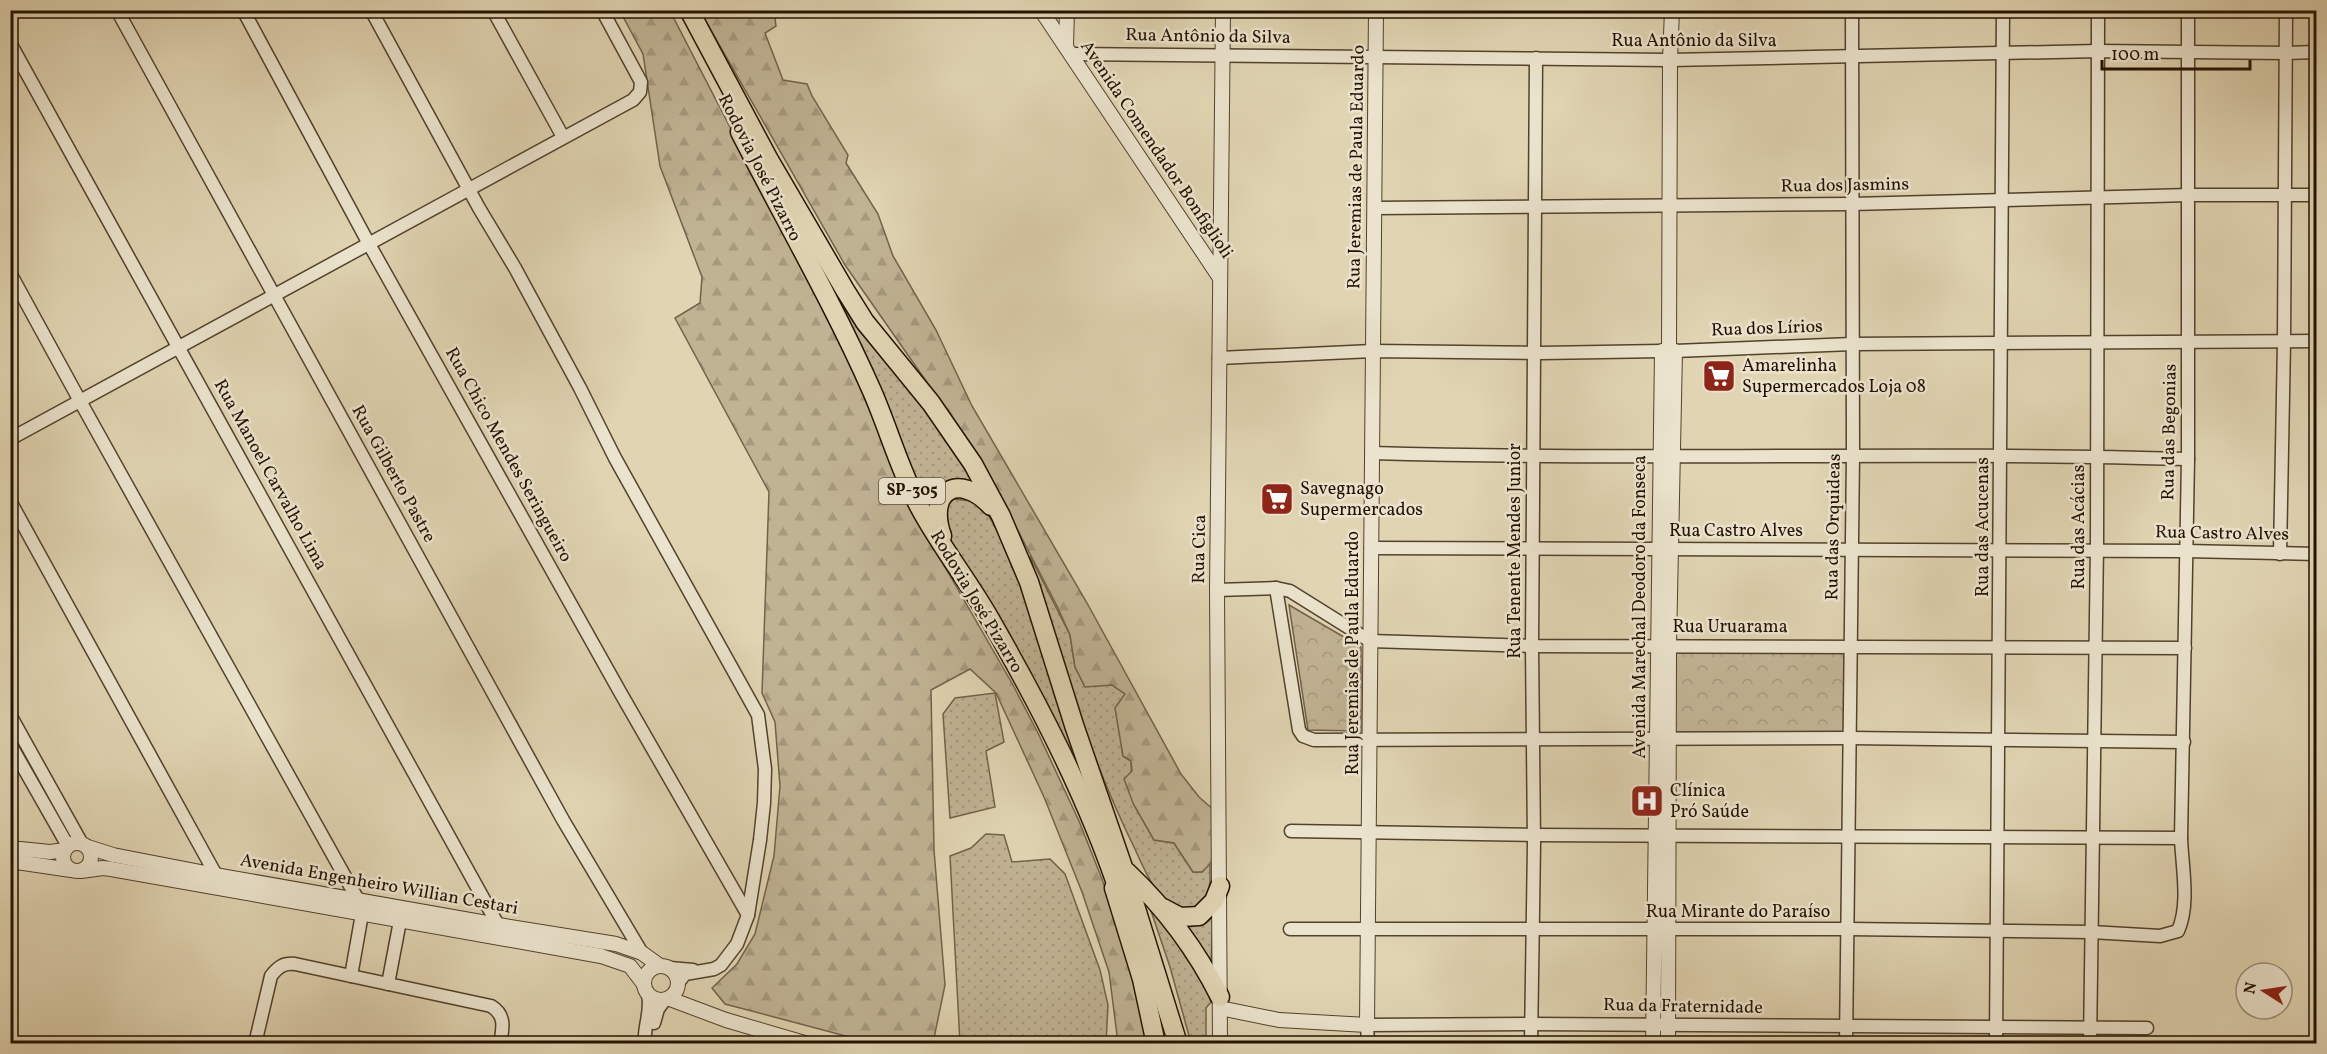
<svg xmlns="http://www.w3.org/2000/svg" width="2327" height="1054" font-family="Vollkorn,serif">
  <defs>
    <pattern id="grass-dots" width="8" height="8" patternUnits="userSpaceOnUse" patternTransform="scale(1.5)"><rect width="8" height="8" fill="#c0b394"/><path d="M2 2h.1M6 6h.1" fill="none" stroke="#a5997e" stroke-width="1.8" stroke-linecap="round"/></pattern>
    <pattern id="forest-firs" width="22" height="20" patternUnits="userSpaceOnUse" patternTransform="scale(1.5)"><rect width="22" height="20" fill="#c0b394"/><path d="M5 1l3.5 6h-7zM16 11l3.5 6h-7z" fill="#a5997e"/></pattern>
    <pattern id="park-crowns" width="20" height="18" patternUnits="userSpaceOnUse" patternTransform="scale(1.5)"><rect width="20" height="18" fill="#c0b394"/><path d="M2 6a3 3 0 1 1 6 0M12 15a3 3 0 1 1 6 0" fill="none" stroke="#a5997e"/></pattern>
  </defs>
  <rect width="100%" height="100%" fill="#e0d4b2"/>
  <filter id="stains"><feTurbulence type="fractalNoise" baseFrequency=".00333" numOctaves="4"/><feColorMatrix values="0 0 0 0 .2 0 0 0 0 .09 0 0 0 0 .02 0 0 0 .5 -.17"/></filter>
  <radialGradient id="worn" r=".72"><stop offset=".6" stop-color="#630" stop-opacity="0"/><stop offset="1" stop-color="#630" stop-opacity=".3"/></radialGradient>
  <g fill="url(#grass-dots)" stroke="#72624a" stroke-width="1.5">
    <path d="M830,287L858,329L923,407L975,483C949,471 935,486 928,510Z"/>
    <polygon points="954,499 971,501 987,513 997,530 1024,590 1099,815 1011,638 952,545 946,521 947,506"/>
    <path d="M1030,556L1070,635L1075,667L1085,686L1112,685L1125,694L1121,742L1123,756L1131,761L1133,803L1154,840L1174,843L1193,872H1202L1210,863V899C1194,911 1184,915 1166,901C1153,891 1141,862 1134,847C1088,754 1059,655 1030,556Z"/>
    <polygon points="995,693 1004,742 986,751 995,807 950,818 943,714 955,698"/>
    <polygon points="986,834 1004,835 1012,862 1050,859 1065,874 1100,970 1108,1005 1106,1043 960,1043 950,856 971,848"/>
    <path d="M1149,905C1173,936 1199,965 1211,1002L1206,1008V1043H1191L1170,967Z"/>
    <polygon points="1213,918 1211,964 1183,926 1194,926"/>
  </g>
  <g fill="url(#forest-firs)" stroke="#72624a" stroke-width="1.5">
    <polygon points="620,11 670,11 839,338 911,508 1013,685 1038,733 1079,821 1102,879 1133,973 1147,1043 1118,1043 1109,972 1082,892 1044,797 996,693 970,669 931,690 934,850 945,985 933,1043 872,1043 725,1004 712,988 737,964 755,934 774,856 780,786 775,722 762,693 769,492 675,318 700,303 702,277 660,166 643,54"/>
    <polygon points="700,11 774,11 776,26 765,33 783,80 807,84 812,96 848,155 846,163 878,214 893,256 936,330 972,406 1087,603 1181,774 1199,797 1215,811 1216,858 1202,872 1193,872 1174,843 1154,840 1133,803 1124,779 1132,771 1131,761 1123,756 1115,708 1125,694 1112,685 1085,687 1075,667 1070,635 1058,608 982,461 845,265"/>
  </g>
  <g fill="url(#park-crowns)" stroke="#72624a" stroke-width="1.5">
    <polygon points="1289,605 1361,647 1361,731 1308,730"/>
    <polygon points="1674,650 1845,653 1845,732 1675,732"/>
  </g>
  <g fill="none" stroke-linecap="round" stroke-linejoin="round">
    <defs>
      <g id="minor">
        <polyline points="117,10 563,820 642,953"/>
        <polyline points="243,10 369,244 620,692 748,915"/>
        <polyline points="371,10 479,208 515,268 580,388 615,458 758,715 765,769 764,803 760,840 748,915 737,944 721,965 714,969 685,974 678,983"/>
        <polyline points="493,10 563,137"/>
        <polyline points="10,43 498,925"/>
        <polyline points="1071,54 1670,60 2098,51 2286,53 2316,52"/>
        <polyline points="1375,208 1852,204 2189,195 2316,195"/>
        <polyline points="10,273 80,401 358,900"/>
        <polyline points="1675,351 1852,344 2316,341"/>
        <polyline points="1219,358 1373,351 1541,353 1662,351"/>
        <polyline points="10,439 633,100 640,92 641,82 602,10"/>
        <path d="M1372,453C1644,461 1916,451 2188,459"/>
        <polyline points="10,501 216,875"/>
        <polyline points="1371,548 2186,551 2316,554"/>
        <polyline points="2280,554 2284,342 2286,10"/>
        <polyline points="1276,588 1299,730 1303,736 1314,740 1851,738 2184,742"/>
        <polyline points="1217,590 1276,588 1290,591 1370,641 1532,646 2185,648"/>
        <polyline points="10,715 82,844"/>
        <polyline points="10,744 68,846"/>
        <polyline points="1291,831 1534,835 2181,838"/>
        <path d="M1290,929H1848L2091,932L2160,936L2178,931C2190,904 2182,867 2181,838L2188,459V10"/>
        <polyline points="670,968 693,970"/>
        <polyline points="351,976 362,914"/>
        <polyline points="388,984 400,921"/>
        <polyline points="654,1023 658,1009 664,1001"/>
        <path d="M255,1044L271,976C278,967 283,963 295,964L491,1006C506,1015 503,1028 500,1044"/>
        <path d="M645,1044C643,1027 652,1012 648,995"/>
        <polyline points="1368,1044 1367,1025 1532,1024 2147,1028"/>
        <polyline points="1531,1044 1534,843 1532,646 1536,58"/>
        <polyline points="1846,1044 1853,455 1852,10"/>
        <polyline points="1996,1044 2003,10"/>
        <polyline points="2090,1044 2097,545 2098,10"/>
      </g>
      <g id="tertiary">
        <polyline points="1041,10 1220,278"/>
        <polyline points="1066,47 1067,10"/>
        <polyline points="1669,351 1670,60 1672,10"/>
        <circle cx="77" cy="857" r="14"/>
        <polyline points="88,847 113,855 216,875 498,925 616,944 642,953 660,966"/>
        <polyline points="10,848 50,852 65,850"/>
        <polyline points="10,861 71,870"/>
        <polyline points="81,871 103,868 111,869 601,956 630,966 643,983"/>
        <circle cx="661" cy="983" r="17"/>
        <polyline points="670,999 726,1020 808,1044"/>
        <polyline points="1220,1008 1279,1020 1367,1025 1376,10"/>
        <polyline points="1220,1044 1217,590 1223,10"/>
        <polyline points="1653,1044 1662,351 1675,351 1669,645 1668,1044"/>
      </g>
      <g id="primary">
        <polyline points="689,10 768,158 845,290 865,322 931,403 973,464 1001,516 1029,582 1074,725 1124,870 1178,1044"/>
        <path d="M740,132C784,218 833,303 872,391C889,430 900,471 920,508C941,547 969,582 990,619C1041,708 1089,801 1121,898"/>
        <path d="M942,536C926,490 959,472 991,506"/>
        <path d="M1127,872C1166,909 1196,949 1220,997"/>
        <polyline points="1114,888 1142,979 1156,1044"/>
        <polyline points="1163,908 1180,917 1199,916 1214,901 1220,886"/>
      </g>
    </defs>
    <use href="#minor" stroke="#52422c" stroke-width="15"/>
    <use href="#tertiary" stroke="#52422c" stroke-width="16"/>
    <use href="#primary" stroke="#231200" stroke-width="21"/>
    <use href="#minor" stroke="#ebe3cd" stroke-width="12"/>
    <use href="#tertiary" stroke="#ebe3cd" stroke-width="14"/>
    <use href="#primary" stroke="#e0d4b2" stroke-width="18"/>
  </g>
  <defs>
    <symbol id="supermarket-square" viewBox="-11 -11 22 22"><rect x="-9" y="-9" width="18" height="18" rx="4" fill="#8f2418" stroke="#ebe3cd"/><path d="M-6-5.5h2.5l.6 2H6L4.5 2H-2.5L-4.4-4H-6ZM-1.5 3.2a1.3 1.3 0 1 0 .1 0ZM3 3.2a1.3 1.3 0 1 0 .1 0Z" fill="#fff"/></symbol>
    <symbol id="hospital-square" viewBox="-11 -11 22 22"><rect x="-9" y="-9" width="18" height="18" rx="4" fill="#8f2418" stroke="#ebe3cd"/><path d="M-5-5h3v3.5h4V-5h3V5h-3V1.5h-4V5h-3Z" fill="#fff"/></symbol>
  </defs>
  <g fill-rule="evenodd">
    <use href="#supermarket-square" x="1700" y="357" width="38" height="38"/>
    <use href="#supermarket-square" x="1258" y="480" width="38" height="38"/>
    <use href="#hospital-square" x="1628" y="782" width="38" height="38"/>
  </g>
  <g text-anchor="middle" dominant-baseline="central" stroke-width="5" stroke-linejoin="round" paint-order="stroke">
    <rect fill="#ebe3cd" stroke="#5f513e" stroke-width="1.5" x="879" y="478" width="66" height="26" rx="4.5"/>
    <g font-size="16" font-weight="bold" fill="#231200">
      <text x="912" y="491">SP-305</text>
    </g>
    <g font-size="18" fill="#231200" stroke="#ebe3cd">
      <text transform="translate(1208 37) rotate(1)">Rua Antônio da Silva</text>
      <text x="1694" y="41">Rua Antônio da Silva</text>
      <text transform="translate(1156 150) rotate(56)">Avenida Comendador Bonfiglioli</text>
      <text transform="translate(1357 167) rotate(-89)">Rua Jeremias de Paula Eduardo</text>
      <text transform="translate(759 168) rotate(63)">Rodovia José Pizarro</text>
      <text transform="translate(1845 186) rotate(-1)">Rua dos Jasmins</text>
      <text transform="translate(1767 329) rotate(-2)">Rua dos Lírios</text>
      <text transform="translate(2170 432) rotate(-89)">Rua das Begonias</text>
      <text transform="translate(508 455) rotate(61)">Rua Chico Mendes Seringueiro</text>
      <text transform="translate(393 474) rotate(61)">Rua Gilberto Pastre</text>
      <text transform="translate(270 475) rotate(61)">Rua Manoel Carvalho Lima</text>
      <text transform="translate(1834 527) rotate(-89)">Rua das Orquideas</text>
      <text transform="translate(1983 527) rotate(-90)">Rua das Acucenas</text>
      <text transform="translate(2079 527) rotate(-90)">Rua das Acácias</text>
      <text x="1736" y="531">Rua Castro Alves</text>
      <text transform="translate(2222 534) rotate(1)">Rua Castro Alves</text>
      <text transform="translate(1200 549) rotate(-89)">Rua Cica</text>
      <text transform="translate(1515 551) rotate(-90)">Rua Tenente Mendes Junior</text>
      <text transform="translate(976 602) rotate(59)">Rodovia José Pizarro</text>
      <text transform="translate(1640 607) rotate(-90)">Avenida Marechal Deodoro da Fonseca</text>
      <text x="1730" y="627">Rua Uruarama</text>
      <text transform="translate(1353 653) rotate(-90)">Rua Jeremias de Paula Eduardo</text>
      <text transform="translate(379 885) rotate(10)">Avenida Engenheiro Willian Cestari</text>
      <text x="1738" y="912">Rua Mirante do Paraíso</text>
      <text transform="translate(1683 1007) rotate(1)">Rua da Fraternidade</text>
    </g>
    <g font-size="18" fill="#231200" stroke="#ebe3cd" text-anchor="start">
      <text x="1742" y="366">Amarelinha<tspan x="1742" dy="21">Supermercados Loja 08</tspan></text>
      <text x="1300" y="489">Savegnago<tspan x="1300" dy="21">Supermercados</tspan></text>
      <text x="1670" y="791">Clínica<tspan x="1670" dy="21">Pró Saúde</tspan></text>
    </g>
  </g>
  <rect width="2327" height="1054" fill="none" stroke="#e0d4b2" stroke-width="36"/>
  <rect x="12" y="12" width="2303" height="1030" fill="none" stroke="#231200" stroke-width="3"/>
  <rect x="18" y="18" width="2291" height="1018" fill="none" stroke="#231200" stroke-width="1.5"/>
  <g transform="translate(2264 991) rotate(282)"><circle r="28" fill="#ebe3cd" stroke="#9b8f7b" stroke-width="1.5"/>
  <path d="M0-4.5L10 22L0 15L-10 22Z" fill="#8f2418"/>
  <text y="-9" font-size="16" font-weight="bold" text-anchor="middle" fill="#231200">N</text>
  </g>
  <path d="M2102 60v9h148v-9" fill="none" stroke="#231200" stroke-width="3"/>
  <text x="2111" y="60" font-size="18" fill="#231200" stroke="#ebe3cd" stroke-width="4.5" paint-order="stroke">100 m</text>
  <rect width="100%" height="100%" filter="url(#stains)"/>
  <rect width="100%" height="100%" fill="url(#worn)"/>
</svg>
